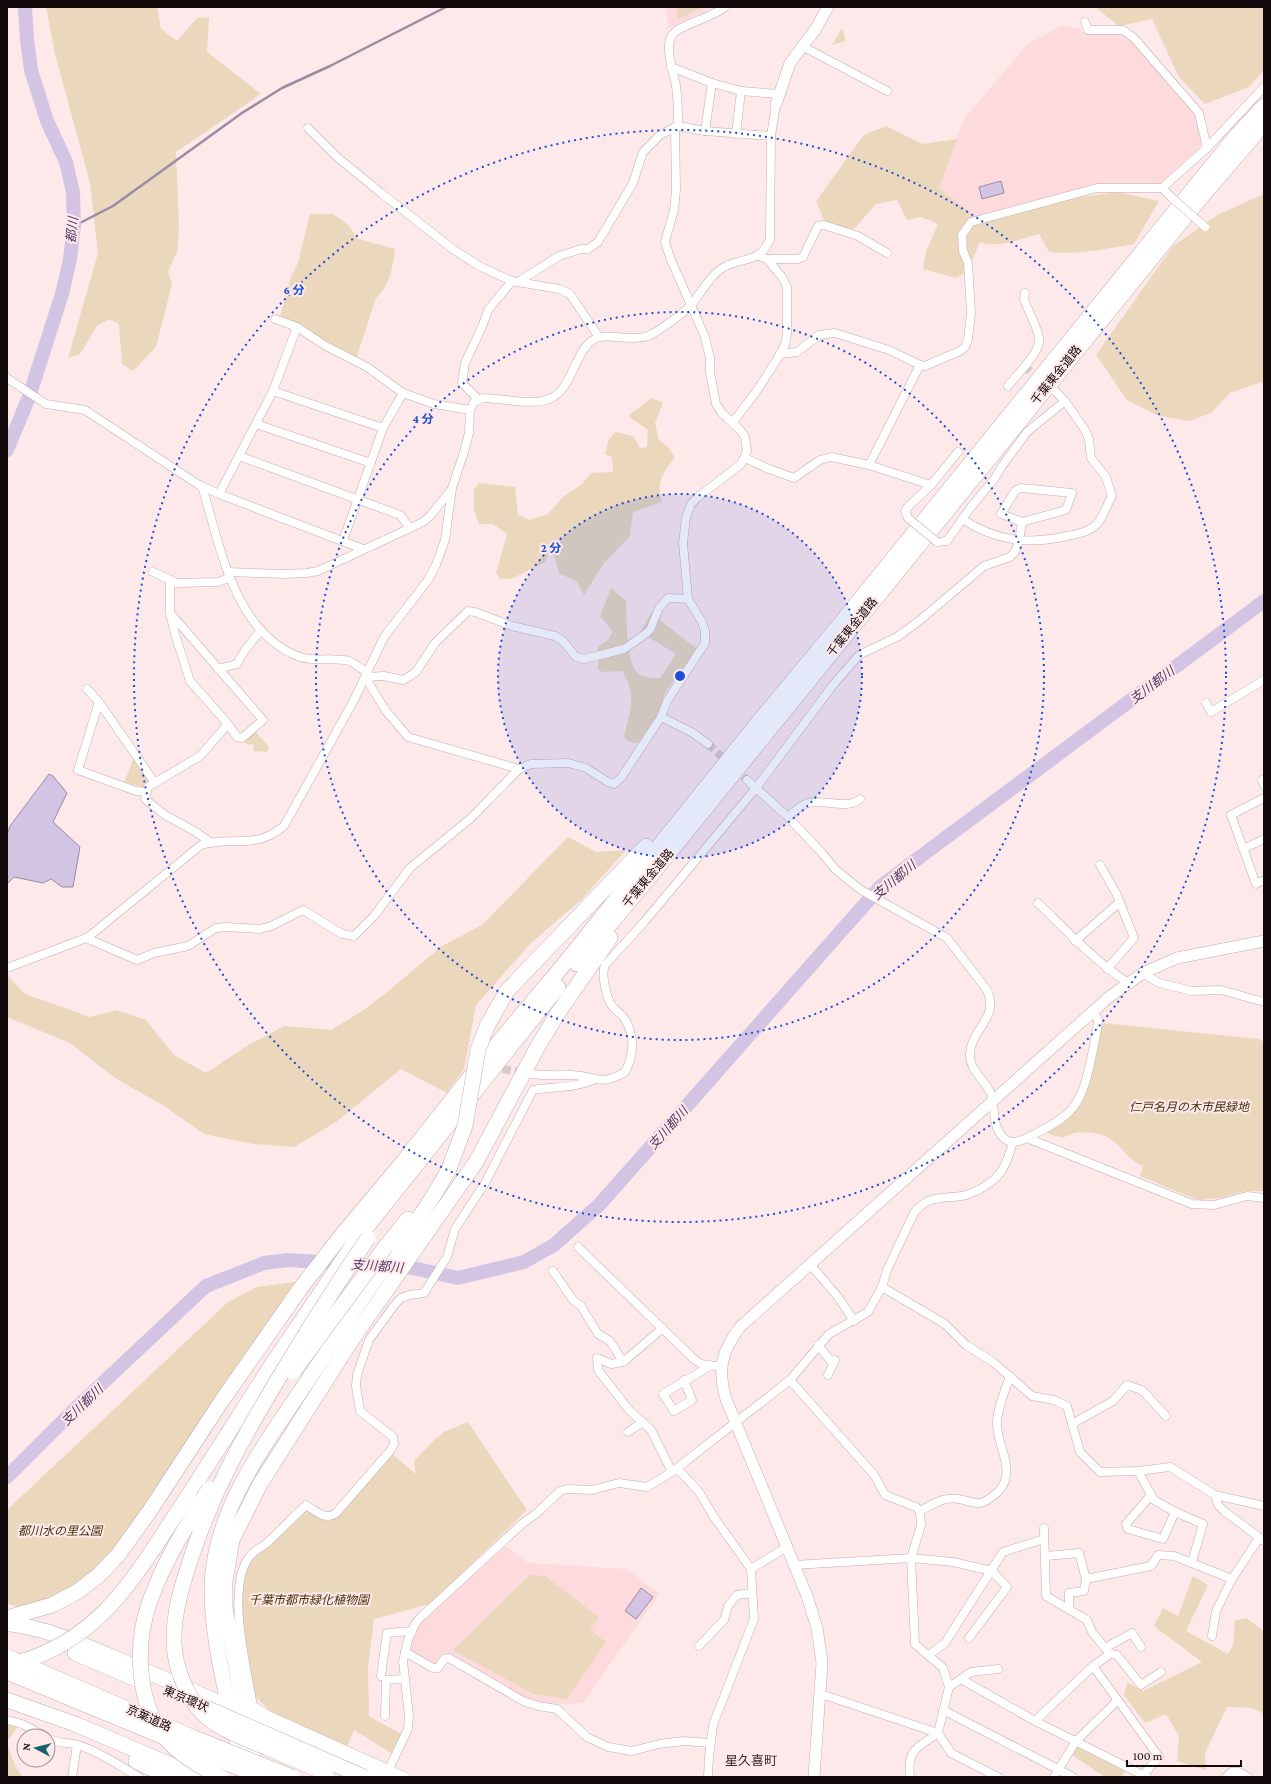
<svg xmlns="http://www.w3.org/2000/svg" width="1271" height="1784" font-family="'Crimson Pro','Noto Sans JP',serif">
  <rect width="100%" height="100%" fill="#fde9ea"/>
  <g fill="#fddadc">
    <polygon points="665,7 714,7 669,28"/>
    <polygon points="1061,26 1078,28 1084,33 1120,33 1146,54 1194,113 1202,138 1200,147 1159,184 1096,186 975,218 938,188 964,119 1028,44"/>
    <polygon points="505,1546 528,1563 627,1569 659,1594 583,1703 544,1705 527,1699 448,1655 439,1663 434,1664 411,1652 410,1646 421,1622"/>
  </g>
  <g fill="#ead7bc">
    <polygon points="46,7 157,7 161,29 177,41 198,17 209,18 207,52 261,94 176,152 179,228 177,252 168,272 172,284 156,347 133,371 122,364 119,324 109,319 97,326 80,354 68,358 98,253 90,183 55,54"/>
    <polygon points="677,7 704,7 678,19"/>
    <polygon points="1095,7 1264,7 1264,70 1249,87 1205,104 1179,77 1152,19 1119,26"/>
    <polygon points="842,28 846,41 832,45"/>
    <path d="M886,126L922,144L957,139L939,188L982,223L1062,200L1117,192L1159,201L1134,244C1105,249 1078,255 1049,252L1039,234C1024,238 994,249 980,242L967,272L956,278L923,269L926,252L938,224L921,217L907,220L897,200L876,204L854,229L826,225L816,201L864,135Z"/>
    <polygon points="1264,194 1264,381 1230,393 1211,413 1189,421 1159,416 1127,400 1096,355 1173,246 1219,214"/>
    <path d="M310,214H333L348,225L358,239L395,249C393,266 390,286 376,298L356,359L327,345L303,325L280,317L291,277L298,263Z"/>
    <path d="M652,398L663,403L655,423L659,440L668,447L675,458C662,473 656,482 662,502L633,512L630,536L604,563L584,595L577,582L559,573L555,558L550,549L545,562L511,579H500L496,573L507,534L493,524H479L474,510V489L479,483L515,487L518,515L530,520L548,514L563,497L582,484L591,473L613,472L612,457L605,454L609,439L615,432L633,436L640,448L647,447L648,430L628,416Z"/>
    <path d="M611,588L626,601C627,617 625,664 639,674C645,678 653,678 660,678L676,654L640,632L651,613L697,649L666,691L658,714L638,743L629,742L624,737C630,710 638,696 622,671L602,672L598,669V646C604,643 611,639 612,631L600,616Z"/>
    <polygon points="255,731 269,747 267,752 254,751 253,744 247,745 244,741"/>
    <polygon points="134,757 149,778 148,785 143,787 124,783"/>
    <polygon points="568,837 596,852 626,850 582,899 530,944 476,1005 464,1069 447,1093 401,1069 336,1122 294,1147 253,1144 204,1134 164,1106 115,1078 70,1043 7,1017 7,975 25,994 90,1017 117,1010 146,1020 174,1055 206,1073 245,1047 284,1026 331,1030 362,1011 386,993 442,946 482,925"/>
    <path d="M1103,1023L1258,1039L1264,1042V1191H1246L1220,1198L1200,1200L1190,1197L1140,1176L1143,1166C1126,1159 1122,1144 1105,1136C1097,1133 1083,1131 1075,1133C1069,1134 1066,1138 1060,1137C1055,1136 1050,1134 1045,1132C1060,1123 1073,1116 1082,1101Z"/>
    <polygon points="295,1282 124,1538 101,1565 74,1587 43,1601 19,1608 7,1603 7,1510 228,1302 257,1287"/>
    <polygon points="468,1422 527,1510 430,1604 374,1619 368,1668 369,1716 401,1734 391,1753 354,1730 347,1747 271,1712 253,1694 241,1604 244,1575 254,1558 271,1545 307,1510 328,1521 391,1453 416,1474 414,1461 433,1441 444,1432"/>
    <polygon points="530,1575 545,1576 599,1617 590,1630 606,1642 567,1699 533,1694 453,1650"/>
    <polygon points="1193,1576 1208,1585 1186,1631 1228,1654 1233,1645 1235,1621 1246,1618 1264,1631 1264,1714 1252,1708 1227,1707 1205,1753 1206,1770 1177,1761 1179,1736 1166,1714 1145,1723 1124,1695 1127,1682 1143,1691 1202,1662 1154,1626 1163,1608 1178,1616"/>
    <polygon points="7,1724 18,1726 7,1742"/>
    <polygon points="7,1744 15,1766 23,1777 7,1777"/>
    <polygon points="1079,1745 1125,1771 1121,1777 1105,1777 1072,1755"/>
  </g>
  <g fill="#d4c4e4" stroke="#9a8ca3">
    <polygon points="1001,181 1004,193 982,199 979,187"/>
    <polygon points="49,774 53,776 67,793 53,822 80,847 73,887 62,887 51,879 43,883 14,877 7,884 7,835 10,826"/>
    <polygon points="641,1588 653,1597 636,1619 625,1611"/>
  </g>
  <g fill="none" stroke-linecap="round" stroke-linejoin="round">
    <polyline stroke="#9a8ca3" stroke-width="2.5" points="74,226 113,206 242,113 282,88 330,66 446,7"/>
    <g stroke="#d4c4e4" stroke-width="14">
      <polyline points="7,450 29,397 62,294 70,259 74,226 73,192 66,162 47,121 31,70 27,39 25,7"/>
      <polyline points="7,1477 76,1408 206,1286 264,1263 288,1260 413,1268 458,1278 524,1262 554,1245 600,1204 881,886 1264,601"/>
    </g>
    <g stroke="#dac8c9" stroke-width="8" stroke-dasharray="8 4" stroke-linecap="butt">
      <polyline points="1024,366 1042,381"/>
      <polyline points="708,744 747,780"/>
      <polyline points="491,1067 525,1073"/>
    </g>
    <defs>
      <g id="street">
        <polyline points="1085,22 1088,30 1123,30 1134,38 1199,113 1207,148"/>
        <polyline points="802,46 887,91"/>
        <polyline points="671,67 712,83 741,91 778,94"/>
        <path d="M678,126C678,113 678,99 676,86C674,73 663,45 673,34C683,23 712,18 725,7"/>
        <polyline points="308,128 337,157 381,193 454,250 481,267 512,281 559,289 570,294 599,337"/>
        <polyline points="705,131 712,83"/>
        <polyline points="736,134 741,91"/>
        <polyline points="1162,188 1207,148 1264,87"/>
        <polyline points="767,259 798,259 803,257 818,226 824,225 858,236 887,253"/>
        <polyline points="518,282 559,256 581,249 588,249 598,242 633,183 643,152 660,135 678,126 705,131 771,136"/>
        <polyline points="275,319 297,327 324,345 367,367 403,393 434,404 470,410"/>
        <polyline points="780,354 797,352 819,335 835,333 889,350 920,365 925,366 960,351 965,347 968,339 971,313 968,263 963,251 962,235 971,222 1097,188 1162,188 1170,196"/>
        <polyline points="7,378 46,404 85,410 199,485 219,494 363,549"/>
        <path d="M1008,386C1017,374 1042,352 1039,337C1036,324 1028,311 1024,299L1025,293"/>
        <polyline points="273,391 383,428"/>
        <polyline points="478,399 462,383 465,363 482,327 488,310 512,281"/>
        <polyline points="733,422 756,392 776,361 785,345 787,334 787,287 782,277 767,259 759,256"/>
        <polyline points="256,424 371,463"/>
        <polyline points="239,456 400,515 410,528"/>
        <polyline points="745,458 769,469 794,478 820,460 831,457 869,465 931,485 908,507"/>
        <polyline points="869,465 920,365"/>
        <polyline points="931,485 958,452"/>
        <path d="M202,486C220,545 234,633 300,657C316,662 333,657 349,661C355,663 361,669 367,672"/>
        <polygon points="1021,488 1072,493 1066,510 1022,522 1001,514 1015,491"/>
        <polyline points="219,494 273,391 297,327"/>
        <path d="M962,519C996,541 1028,545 1067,536C1077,534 1088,532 1096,525C1103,518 1107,504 1112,496L1106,477L1091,458L1089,439L1085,430L1065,401L1055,391"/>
        <polyline points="343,541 383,428 403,393"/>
        <polyline points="937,542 947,541 971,507 995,478 1002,466 1027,432 1065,401"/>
        <polyline points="153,572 177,583 218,582 229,578"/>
        <polyline points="228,572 284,574 307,573 318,571 423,522 430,516 451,490"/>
        <polyline points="170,580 170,613 175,634 190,681 228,724 200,756 148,787 145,799 165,815 196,832 210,842"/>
        <polyline points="171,614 263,720 242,738 237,737 228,724"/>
        <polyline points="218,669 237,664 245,650 261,630"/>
        <polyline points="87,689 99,702 155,783"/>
        <polyline points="99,702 78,770 136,791 147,792"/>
        <polyline points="1206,703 1211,712 1264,680"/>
        <polyline points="661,717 693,733 708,744"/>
        <polyline points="519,769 408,737 386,711 365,677 384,676 403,680 410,676 416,672 435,643 468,611 475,612 512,626 555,636 563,641 576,657 584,659 624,649 644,635 650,630 659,608 668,598 688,599"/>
        <path d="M747,780L788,817L821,852L836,870L861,890L947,938L987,990C1000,1019 971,1028 970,1054C969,1071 985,1079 991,1094C996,1108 991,1128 1005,1139C1013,1146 1025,1139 1033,1135C1046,1128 1061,1121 1071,1110C1087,1094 1092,1052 1097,1030L1098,1020L1094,1012"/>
        <polyline points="1262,780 1264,785"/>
        <polyline points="1264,798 1231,815 1256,884 1264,880"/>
        <path d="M788,817C793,812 801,805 808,803C825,799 848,810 860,799"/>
        <polyline points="1243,849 1264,839"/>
        <polyline points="1100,865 1116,893 1134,938 1107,969"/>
        <path d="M1038,903C1067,931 1094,960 1128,983"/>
        <polyline points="86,938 137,960 154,953 188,946 216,928 226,927 260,929 271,926 303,910 342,934 354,936 374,916 410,868 471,818 519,769 531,764 568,763 586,768 608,782 614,784 621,778 661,717 667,701 705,643 705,631 702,622 688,599 683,543 686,518 691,504 698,497 741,464 747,451 745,437 741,431 721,412 716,404 710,372 710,358 705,337 671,260 665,242 674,210 676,190 675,127"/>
        <polyline points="1075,941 1120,902"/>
        <path d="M7,968L86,938L92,934L201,845C233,835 254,851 284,826L353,702L384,637L428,580L436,565L445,540L452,488L464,452L469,433L470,410L474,402L483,398C501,398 533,406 549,399C574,390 574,347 597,338C609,333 629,342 648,336C659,331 684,313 692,304C701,293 709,277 721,269C740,256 760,265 770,239L771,136L776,104"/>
        <polyline points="1143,973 1159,983 1192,991 1221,990 1264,1002"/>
        <path d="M532,1074C546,1076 559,1075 572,1075C598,1076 599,1087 625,1072C634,1055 635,1036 625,1019C621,1013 614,1010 610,1003C606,994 601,974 605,965L645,921L756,788L833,685L859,655L897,637L919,621L984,566L1010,557L1015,552L1019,541L1022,522"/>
        <polyline points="1027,1138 1192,1204 1214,1205 1247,1196 1264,1198"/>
        <polyline points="578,1247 694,1359 701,1364 722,1367"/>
        <polyline points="810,1264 838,1297 854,1321"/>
        <polyline points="553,1271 573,1300 581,1306 598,1334 610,1341 623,1362"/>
        <polyline points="882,1287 945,1324 966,1345 993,1362 1032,1396 1054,1400 1067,1406 1080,1452 1100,1472 1138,1471 1170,1467 1215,1495 1264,1506"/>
        <polyline points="663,1328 623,1362 611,1364 597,1358 598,1370 629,1410 651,1430 672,1472"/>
        <polyline points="818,1345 833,1364"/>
        <polyline points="828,1375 835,1360"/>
        <polyline points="684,1380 692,1400 674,1411 663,1394 710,1366"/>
        <polyline points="790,1380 875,1476 885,1495 916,1507 920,1511 921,1525 911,1558 915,1644 943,1668 949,1687"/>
        <polyline points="1072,1424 1113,1401 1127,1385 1142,1390 1166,1416"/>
        <polyline points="628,1432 643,1422"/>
        <polyline points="677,1468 699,1492 714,1517 751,1569 754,1619 713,1725 709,1757 708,1777"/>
        <polyline points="1138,1471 1154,1500 1175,1512 1203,1524 1192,1562"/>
        <polyline points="1151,1495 1126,1524 1128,1529 1163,1539 1175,1512"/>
        <polyline points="1215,1495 1218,1505 1224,1511 1264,1541"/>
        <path d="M920,1511C935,1503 946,1495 963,1500C968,1501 976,1504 981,1503C988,1501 994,1495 999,1491C1017,1470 997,1447 997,1424C997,1408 1005,1391 1010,1376"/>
        <polyline points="1044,1528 1046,1596 1087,1620 1092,1632 1110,1654"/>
        <polyline points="1046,1556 1079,1553 1086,1579 1084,1591 1069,1593 1069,1609"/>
        <polyline points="794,1565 911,1558 953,1562 992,1571 1007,1587 969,1638"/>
        <polyline points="751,1569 787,1547"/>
        <polyline points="1086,1579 1151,1566 1158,1555 1174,1556 1232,1579"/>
        <polyline points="1212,1636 1216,1611 1232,1579 1259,1538"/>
        <polyline points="699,1646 724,1620 728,1606 737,1595 752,1593"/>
        <polyline points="1105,1648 1132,1633 1141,1647"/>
        <polyline points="405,1652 433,1668 438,1668 444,1659 449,1658 523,1701 538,1706 557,1709 587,1737 608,1747 632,1751 659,1744 684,1741 710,1743"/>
        <polyline points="929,1655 945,1643 1003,1552 1044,1539"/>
        <polyline points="1093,1666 1159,1757 1143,1775"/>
        <polyline points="381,1676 387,1633 412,1631"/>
        <polyline points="961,1679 1035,1721 1147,1777"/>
        <polyline points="821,1694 938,1733 951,1753 998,1777"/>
        <polyline points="943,1710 1073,1777"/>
        <polyline points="385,1716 386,1680 405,1679"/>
        <polyline points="7,1720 22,1724 45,1736"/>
        <polyline points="1035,1721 1093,1666 1110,1654 1117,1655 1141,1685 1161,1672"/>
        <path d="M48,1738C58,1744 67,1742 78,1745C100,1752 120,1766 139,1777"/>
        <path d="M389,1769L408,1729L409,1716L403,1661L408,1640L415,1624L420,1618L523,1523L537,1513L560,1491L567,1489L592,1490L619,1483L647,1487L672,1472L790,1380L829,1334L868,1312L882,1287L887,1270L914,1213C928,1195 942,1199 961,1196C966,1196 971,1193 976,1191C1000,1180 1006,1167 1013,1142"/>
        <polyline points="72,1777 77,1745"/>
        <path d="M406,1777L268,1715L253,1706C247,1670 225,1586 250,1556C254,1550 261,1548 267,1543C280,1531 293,1517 306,1505C316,1511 325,1521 336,1513L390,1451L394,1444L393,1437L360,1411L356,1386L357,1375L369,1340L396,1303L401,1298L409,1295L424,1293L447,1257L455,1229L485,1183L533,1090C555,1086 571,1089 593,1080"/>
        <path d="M910,1777C907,1749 917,1748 938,1733L949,1687L971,1672L998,1669"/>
        <polyline points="1054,1777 1076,1741 1118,1700"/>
        <polyline points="1226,1777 1231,1772 1239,1772 1248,1777"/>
      </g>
      <g id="secondary">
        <polyline points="776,104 790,63 815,30 828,7"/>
        <path d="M814,1777L822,1663L817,1628L807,1596L726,1399C717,1369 722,1351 740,1327L1109,997L1143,973L1177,958L1264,941"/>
      </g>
      <g id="highway">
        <polyline points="577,964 657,868 1203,195 1264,124"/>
        <polyline points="487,1026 507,991 646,846"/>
        <polyline points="386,1246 408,1219"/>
        <polyline points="188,1496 271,1366 357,1239 558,987"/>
        <polyline points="7,1618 52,1605 77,1592 99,1575 118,1555 149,1512 221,1402 300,1289 341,1236 403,1162 482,1062 565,963 761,719 840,624 1193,189 1237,135 1264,106"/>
        <path d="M11,1624C54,1629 103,1654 143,1670C225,1705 306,1740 387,1777"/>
        <polyline points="75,1653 136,1679"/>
        <polyline points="7,1700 75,1724 199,1777"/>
        <polyline points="136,1761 169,1777"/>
        <path d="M243,1767C231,1712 211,1642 212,1586C214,1513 261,1450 300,1392C320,1362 340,1331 361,1300C391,1257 424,1215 449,1169"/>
        <polyline points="256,1772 225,1608 225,1581 232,1540 260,1484 353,1338 476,1162 538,1046 558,1013 610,938"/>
      </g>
    </defs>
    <use href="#street" stroke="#c4acae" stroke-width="9"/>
    <use href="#secondary" stroke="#c4acae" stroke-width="12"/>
    <use href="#highway" stroke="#c4acae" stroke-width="16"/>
    <use href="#street" stroke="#fff" stroke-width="8"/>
    <use href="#secondary" stroke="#fff" stroke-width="11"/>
    <use href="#highway" stroke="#fff" stroke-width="15"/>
    <defs>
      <g id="street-bridge">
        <polyline points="1170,196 1205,227"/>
        <polyline points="908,507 905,511 908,518 937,542"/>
      </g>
      <g id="highway-bridge">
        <polyline points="449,1169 465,1126 478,1050 487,1026"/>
        <polyline points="293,1372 386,1246"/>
        <path d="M209,1489C187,1525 164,1561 150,1601C134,1645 136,1709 171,1744C186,1759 203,1768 221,1777"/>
        <polyline points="7,1657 192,1737 292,1777"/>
        <path d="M16,1663C106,1639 140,1567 188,1496"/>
        <polyline points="7,1672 261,1777"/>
        <polyline points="202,1706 364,1777"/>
        <path d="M326,1773C307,1765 287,1756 268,1748C244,1738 215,1729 198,1708C184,1690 175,1666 174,1643C173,1614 182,1585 191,1558C214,1488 245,1434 283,1371C310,1326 338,1282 368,1238"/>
      </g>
    </defs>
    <use href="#street-bridge" stroke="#c4acae" stroke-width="9" stroke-linecap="butt"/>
    <use href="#highway-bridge" stroke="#c4acae" stroke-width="16" stroke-linecap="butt"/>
    <use href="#street-bridge" stroke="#fff" stroke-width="8"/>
    <use href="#highway-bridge" stroke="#fff" stroke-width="15"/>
  </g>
  <circle cx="680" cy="676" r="182" fill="#1d4ed8" fill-opacity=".12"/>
  <g fill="none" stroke="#1d4ed8" stroke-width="2" stroke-dasharray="2 4">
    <circle cx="680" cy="676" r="182"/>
    <circle cx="680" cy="676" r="364"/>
    <circle cx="680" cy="676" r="546"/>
  </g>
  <g text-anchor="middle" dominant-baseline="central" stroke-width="4" stroke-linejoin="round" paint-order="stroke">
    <g font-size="12" fill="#120a0b" stroke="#fde9ea">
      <text transform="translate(1056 375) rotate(-51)">千葉東金道路</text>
      <text transform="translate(852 627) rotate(-51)">千葉東金道路</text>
      <text transform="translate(648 878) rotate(-50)">千葉東金道路</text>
      <text transform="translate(186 1699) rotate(23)">東京環状</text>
      <text transform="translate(149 1718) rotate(24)">京葉道路</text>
    </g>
    <g font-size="12" font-style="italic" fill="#473209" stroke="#fde9ea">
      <text x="1189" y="1107">仁戸名月の木市民緑地</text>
      <text x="60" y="1531">都川水の里公園</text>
      <text x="309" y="1600">千葉市都市緑化植物園</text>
    </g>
    <g font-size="13" font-style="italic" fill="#513965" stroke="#fde9ea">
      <text transform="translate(72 230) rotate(-84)">都川</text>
      <text transform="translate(1152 685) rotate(-37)">支川都川</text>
      <text transform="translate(894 880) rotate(-40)">支川都川</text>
      <text transform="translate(668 1128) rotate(-48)">支川都川</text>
      <text transform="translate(377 1266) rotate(4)">支川都川</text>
      <text transform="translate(82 1405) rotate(-44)">支川都川</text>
    </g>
    <g font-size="13" fill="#3b282a" stroke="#fde9ea">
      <text x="751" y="1760">星久喜町</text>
    </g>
  </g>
  <circle cx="680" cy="676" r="6" fill="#1d4ed8" stroke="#fde9ea" stroke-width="2"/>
  <g font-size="12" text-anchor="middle" font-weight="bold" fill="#1d4ed8" stroke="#fde9ea" stroke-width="4" stroke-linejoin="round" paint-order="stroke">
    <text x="294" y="294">6 分</text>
    <text x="423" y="423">4 分</text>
    <text x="551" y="552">2 分</text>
  </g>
  <rect width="1271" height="1784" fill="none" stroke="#120a0b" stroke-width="16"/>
  <g transform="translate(36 1748) rotate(277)"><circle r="19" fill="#fde9ea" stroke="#9f9091"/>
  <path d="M0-3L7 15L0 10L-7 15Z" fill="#18626f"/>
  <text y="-6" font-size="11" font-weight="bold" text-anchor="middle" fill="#120a0b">N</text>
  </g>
  <path d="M1127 1760v6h114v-6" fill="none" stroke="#120a0b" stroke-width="2"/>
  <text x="1133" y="1760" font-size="12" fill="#120a0b" stroke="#fde9ea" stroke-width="3" paint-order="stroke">100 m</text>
</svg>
